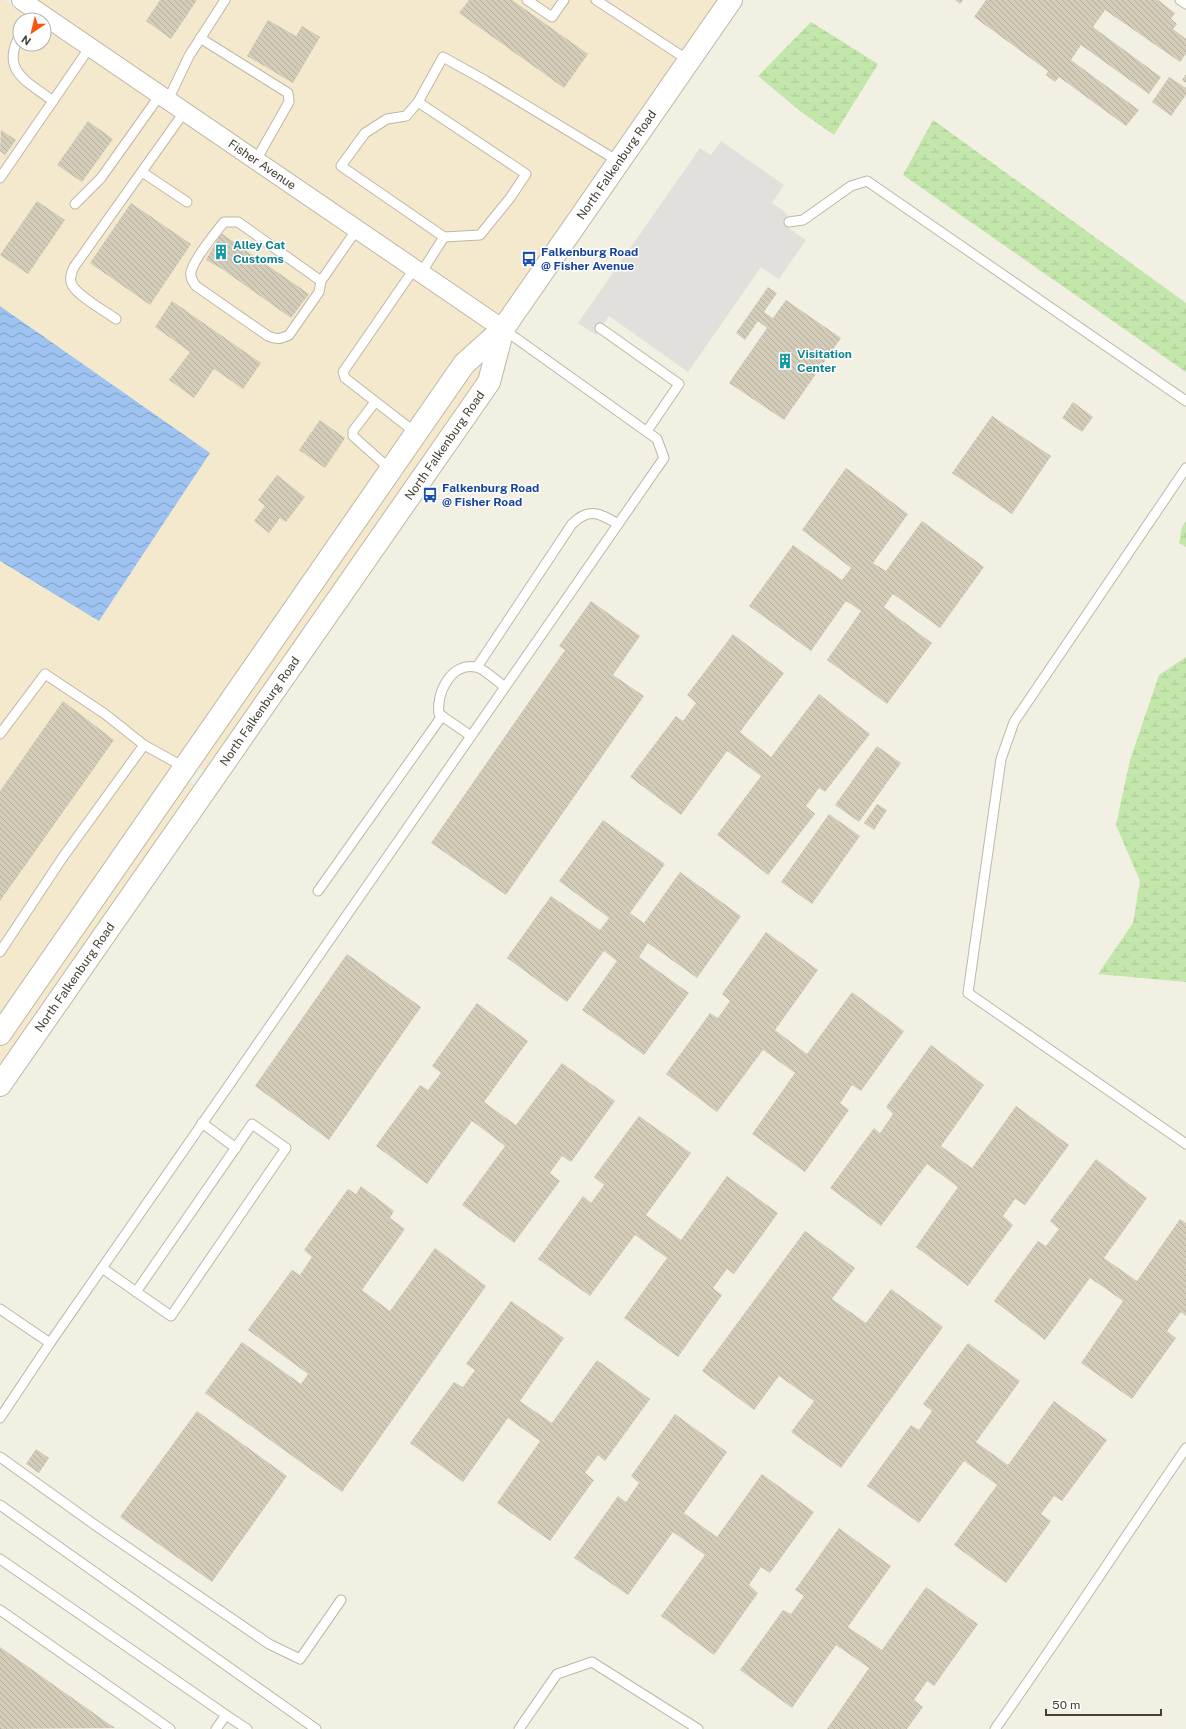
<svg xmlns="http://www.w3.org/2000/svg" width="1186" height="1729" font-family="'Public Sans',sans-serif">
  <defs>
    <pattern id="wetland-marsh" width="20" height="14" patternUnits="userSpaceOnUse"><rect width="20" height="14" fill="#c3e7ab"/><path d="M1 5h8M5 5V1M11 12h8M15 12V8" fill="none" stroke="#a9c794"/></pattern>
    <pattern id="water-waves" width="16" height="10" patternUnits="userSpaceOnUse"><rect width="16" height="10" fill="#9ec3f0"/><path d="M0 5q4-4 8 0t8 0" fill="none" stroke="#82a0c3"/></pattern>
    <pattern id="building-back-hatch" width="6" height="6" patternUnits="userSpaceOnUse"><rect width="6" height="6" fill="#d3ccb9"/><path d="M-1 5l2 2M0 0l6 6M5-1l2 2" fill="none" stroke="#b6b0a0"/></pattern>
  </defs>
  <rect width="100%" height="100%" fill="#f2efe3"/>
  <g fill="#f4e9cd">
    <polygon points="0,0 5,0 34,20 20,20 20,44 44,44 44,27 490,331 0,1020 0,561 100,620 210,453 0,306"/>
    <polygon points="37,0 721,0 502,318"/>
    <polygon points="488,353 481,379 207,773 196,765 470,369"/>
    <polygon points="186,779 197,787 0,1071 0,1048"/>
  </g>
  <g fill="url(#wetland-marsh)">
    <polygon points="811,22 878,64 834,135 800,111 758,76"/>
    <polygon points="933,120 1186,303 1186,372 903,175"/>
    <polygon points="1186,521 1186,547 1179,543 1182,527"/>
    <polygon points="1186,657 1186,982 1098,974 1133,923 1140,881 1116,825 1130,760 1159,675"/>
  </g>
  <polygon fill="#e2e0dc" points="721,141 784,185 772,203 785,212 790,219 788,228 806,240 779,279 761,267 688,372 609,316 596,335 578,323 700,148 711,155"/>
  <polygon fill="url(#water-waves)" points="0,306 210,453 99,621 0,561"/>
  <g fill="url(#building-back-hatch)">
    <polygon points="160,0 197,0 171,39 146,21"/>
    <polygon points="469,0 512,0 588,54 564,88 459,13"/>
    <polygon points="955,0 963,0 960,4"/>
    <polygon points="986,0 1158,0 1175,13 1171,19 1177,24 1173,29 1186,39 1186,54 1180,62 1105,10 1093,27 1161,77 1149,94 1081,45 1071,60 1139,110 1126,126 1059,77 1055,82 1046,75 1048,71 974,17"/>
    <polygon points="268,20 296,36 302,26 320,37 293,83 247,56"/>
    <polygon points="1186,74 1186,83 1182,80"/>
    <polygon points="1169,77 1186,88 1186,95 1171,116 1152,102"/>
    <polygon points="88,121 113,139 82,182 57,165"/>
    <polygon points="1,130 16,140 5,155 0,151"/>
    <polygon points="37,201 65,220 28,274 0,255"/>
    <polygon points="131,203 191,244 150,305 90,263"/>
    <polygon points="221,233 309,294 291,318 222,269 206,260"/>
    <polygon points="768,287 777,293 764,312 773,318 786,300 841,338 784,420 729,383 767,328 758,321 745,340 736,333"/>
    <polygon points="172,301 261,363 243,389 214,369 194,398 169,380 190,352 155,327"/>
    <polygon points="1073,402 1093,417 1082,432 1062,418"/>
    <polygon points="992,416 1051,456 1012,514 952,473"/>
    <polygon points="320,420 345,438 325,468 299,450"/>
    <polygon points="846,468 908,514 873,563 886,571 922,521 984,567 940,628 893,594 884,607 932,643 887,704 827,660 861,611 846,601 811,651 749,606 793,545 842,580 851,568 802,530"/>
    <polygon points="277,475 305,497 286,522 280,518 269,533 254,521 265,506 258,500"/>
    <polygon points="591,601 640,636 613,675 644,696 506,895 431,843 565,650 559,646"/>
    <polygon points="733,634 784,673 740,732 771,757 819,694 870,734 825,792 819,788 806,806 815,814 768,875 717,835 761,776 727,751 681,815 630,777 676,716 683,721 696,703 687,695"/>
    <polygon points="63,701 114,740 0,901 0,791"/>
    <polygon points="877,746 901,763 859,822 835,805"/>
    <polygon points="877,804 887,810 874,830 864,823"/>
    <polygon points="829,814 860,836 812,904 781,882"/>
    <polygon points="603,820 665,864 630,913 644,923 680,872 741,916 697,978 648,943 639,957 689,993 644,1055 582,1010 617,961 604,951 567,1002 507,958 551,896 600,930 609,918 559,881"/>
    <polygon points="766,932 818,970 775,1030 807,1054 852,992 904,1031 861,1091 852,1085 841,1102 840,1103 849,1110 805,1172 752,1134 795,1073 763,1050 717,1112 666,1074 710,1013 718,1018 730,1001 722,994"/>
    <polygon points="347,954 421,1007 329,1140 255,1086"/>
    <polygon points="477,1003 528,1041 484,1102 516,1125 562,1063 615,1101 571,1162 562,1156 550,1173 560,1181 514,1243 462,1205 505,1146 472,1121 427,1184 376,1146 420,1085 428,1090 441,1073 432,1066"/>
    <polygon points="931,1045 984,1085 941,1146 972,1168 1016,1106 1069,1145 1025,1205 1015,1199 1003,1216 1013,1225 968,1286 916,1247 958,1187 927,1164 881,1226 830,1188 874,1128 880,1133 893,1114 886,1107"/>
    <polygon points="639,1116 691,1153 646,1215 681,1240 727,1176 778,1213 734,1274 727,1269 713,1288 722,1295 678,1357 624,1318 667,1258 635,1235 590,1296 538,1259 583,1196 591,1203 604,1185 594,1177"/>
    <polygon points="1096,1159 1147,1198 1104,1258 1137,1281 1180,1219 1186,1223 1186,1316 1181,1312 1167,1331 1176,1338 1132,1399 1081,1363 1123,1301 1090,1278 1045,1340 994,1301 1038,1241 1046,1246 1059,1229 1050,1221"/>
    <polygon points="361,1186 394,1211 390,1218 405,1229 362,1290 390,1311 435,1248 486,1286 342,1492 205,1393 242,1342 301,1384 308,1374 248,1330 292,1270 300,1275 312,1257 304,1250 348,1189 356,1194"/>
    <polygon points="805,1231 855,1268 832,1299 866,1323 891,1289 943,1327 841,1468 791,1432 814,1401 779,1376 754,1410 702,1371"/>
    <polygon points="511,1301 564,1338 520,1401 552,1423 597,1360 650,1399 605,1461 598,1455 585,1473 594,1480 550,1541 497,1503 540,1441 508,1418 463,1482 410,1443 454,1382 463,1387 475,1370 466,1364"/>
    <polygon points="968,1343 1020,1381 976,1442 1008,1465 1054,1401 1107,1440 1062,1501 1054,1496 1041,1514 1051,1521 1006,1583 954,1545 997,1485 964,1461 919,1523 867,1486 911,1425 919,1430 932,1411 923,1404"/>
    <polygon points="197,1411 287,1476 212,1582 120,1517"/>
    <polygon points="675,1414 727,1452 684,1513 717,1537 762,1474 814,1512 770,1573 761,1567 749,1585 758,1593 714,1655 661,1616 705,1555 673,1532 628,1595 574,1558 618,1496 626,1502 639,1483 631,1476"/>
    <polygon points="36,1449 49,1458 39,1473 26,1464"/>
    <polygon points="839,1528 891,1566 848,1627 882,1650 926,1587 978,1624 934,1686 927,1681 914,1700 923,1707 907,1729 827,1729 869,1668 836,1645 792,1708 740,1670 783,1610 791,1614 804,1596 795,1590"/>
    <polygon points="0,1647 115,1728 0,1729"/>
  </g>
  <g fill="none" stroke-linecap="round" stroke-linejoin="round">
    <defs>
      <g id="service">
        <polyline points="527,0 552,17 564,0"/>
        <polyline points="596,0 688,60"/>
        <polyline points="1180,0 1186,4"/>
        <path d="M20,35C0,71 27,81 53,101"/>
        <polyline points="200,38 288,93 289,102 256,160"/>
        <polyline points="168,100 189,56 225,0"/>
        <polyline points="418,102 526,174 510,198 480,235 444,237 341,166 365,133 387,119 406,116 418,102 443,57 486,81 618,161"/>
        <polyline points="142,172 187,202"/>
        <polyline points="0,178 90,47"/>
        <polyline points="75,204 101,178 160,95"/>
        <polyline points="789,222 803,220 851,186 867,181 1186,401"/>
        <polyline points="414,269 343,372 345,378 416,433"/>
        <polyline points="421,273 444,237"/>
        <path d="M321,281L238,222H224C216,232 193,260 191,272C190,278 193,282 196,286L268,336C276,340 281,339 289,335L319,292L321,281L357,229"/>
        <path d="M116,319C105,311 79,297 72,285C69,279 71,273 74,267L185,111"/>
        <polyline points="600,328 679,384 647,431"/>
        <polyline points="375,402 353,431 353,436 391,470"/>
        <polyline points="1186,468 1014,722 1001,759 968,993 1186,1144"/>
        <path d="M477,667L572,524C589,507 599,513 618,524"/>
        <polyline points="0,734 45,674 105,714 144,745"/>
        <path d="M471,736L439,714C436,693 451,662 476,667C483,668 498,682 505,687"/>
        <polyline points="318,891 442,716"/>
        <polyline points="0,952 63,857 144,745 184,767"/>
        <polyline points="202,1123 236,1148"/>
        <polyline points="102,1268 171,1316 286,1148 252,1124 136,1292"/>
        <polyline points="0,1309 50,1343 664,458 657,439 503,329"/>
        <polyline points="0,1418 50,1343"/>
        <polyline points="0,1457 95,1525 269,1644 300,1659 341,1600"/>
        <polyline points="0,1505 316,1729"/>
        <polyline points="0,1559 226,1715 216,1729"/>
        <polyline points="0,1610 170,1729"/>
        <polyline points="226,1715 247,1729"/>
        <polyline points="519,1729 557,1674 592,1662 698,1729"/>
        <path d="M995,1729C1060,1637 1122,1541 1186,1448"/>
      </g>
      <g id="minor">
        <path id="s1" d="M21,0L503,329"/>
      </g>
      <g id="tertiary">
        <path id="s2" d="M0,1034L464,364L503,329L731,0"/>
        <path id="s3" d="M0,1085L489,382L503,329"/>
      </g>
    </defs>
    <use href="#service" stroke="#bdb8a6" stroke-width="11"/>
    <use href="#minor" stroke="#bdb8a6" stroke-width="20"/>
    <use href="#tertiary" stroke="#bdb8a6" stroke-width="24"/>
    <use href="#service" stroke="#fff" stroke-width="9"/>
    <use href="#minor" stroke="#fff" stroke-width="18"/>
    <use href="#tertiary" stroke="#fff" stroke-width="22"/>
  </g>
  <defs>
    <symbol id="building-bare" viewBox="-9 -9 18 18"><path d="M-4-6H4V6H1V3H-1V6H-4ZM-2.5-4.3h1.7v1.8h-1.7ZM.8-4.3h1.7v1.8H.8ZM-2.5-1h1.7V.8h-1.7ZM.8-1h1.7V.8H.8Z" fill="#0f9aa8" stroke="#fff" stroke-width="2.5" paint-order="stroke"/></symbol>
    <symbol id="bus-bare" viewBox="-9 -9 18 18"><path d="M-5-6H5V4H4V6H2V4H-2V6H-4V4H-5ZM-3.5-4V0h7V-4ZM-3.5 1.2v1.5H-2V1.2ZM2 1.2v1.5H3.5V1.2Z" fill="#1a4fb4" stroke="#fff" stroke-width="2.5" paint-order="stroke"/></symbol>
  </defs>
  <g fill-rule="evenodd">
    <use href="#building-bare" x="210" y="241" width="22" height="22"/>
    <use href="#bus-bare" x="518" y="248" width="22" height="22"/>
    <use href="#building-bare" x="774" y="350" width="22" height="22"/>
    <use href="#bus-bare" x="419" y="484" width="22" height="22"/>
  </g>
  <g text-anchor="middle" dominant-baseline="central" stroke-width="3" stroke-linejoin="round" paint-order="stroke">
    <g font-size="12" fill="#433f33" stroke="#fff">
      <text stroke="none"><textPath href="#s2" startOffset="1067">North Falkenburg Road</textPath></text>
      <text stroke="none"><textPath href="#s1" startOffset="292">Fisher Avenue</textPath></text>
      <text stroke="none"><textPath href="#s3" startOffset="779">North Falkenburg Road</textPath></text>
      <text stroke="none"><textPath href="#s3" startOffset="455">North Falkenburg Road</textPath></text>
      <text stroke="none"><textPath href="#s3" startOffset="131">North Falkenburg Road</textPath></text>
    </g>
    <g font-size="12" font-weight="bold" fill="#0d838f" stroke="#fff" text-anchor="start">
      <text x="233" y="245">Alley Cat<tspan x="233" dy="14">Customs</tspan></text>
      <text x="797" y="354">Visitation<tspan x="797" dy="14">Center</tspan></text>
    </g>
    <g font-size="12" font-weight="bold" fill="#164399" stroke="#fff" text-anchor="start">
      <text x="541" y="252">Falkenburg Road<tspan x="541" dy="14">@ Fisher Avenue</tspan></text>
      <text x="442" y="488">Falkenburg Road<tspan x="442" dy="14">@ Fisher Road</tspan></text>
    </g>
  </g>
  <g transform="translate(32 32) rotate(215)"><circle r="19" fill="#ffffff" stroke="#b4b2ad"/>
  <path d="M0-3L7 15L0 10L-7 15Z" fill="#fa5612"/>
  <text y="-6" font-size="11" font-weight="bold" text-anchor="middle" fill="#433f33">N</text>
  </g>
  <path d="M1046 1709v6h115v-6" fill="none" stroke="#433f33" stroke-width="2"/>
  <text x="1052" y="1709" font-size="12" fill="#433f33" stroke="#ffffff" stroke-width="3" paint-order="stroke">50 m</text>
</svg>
